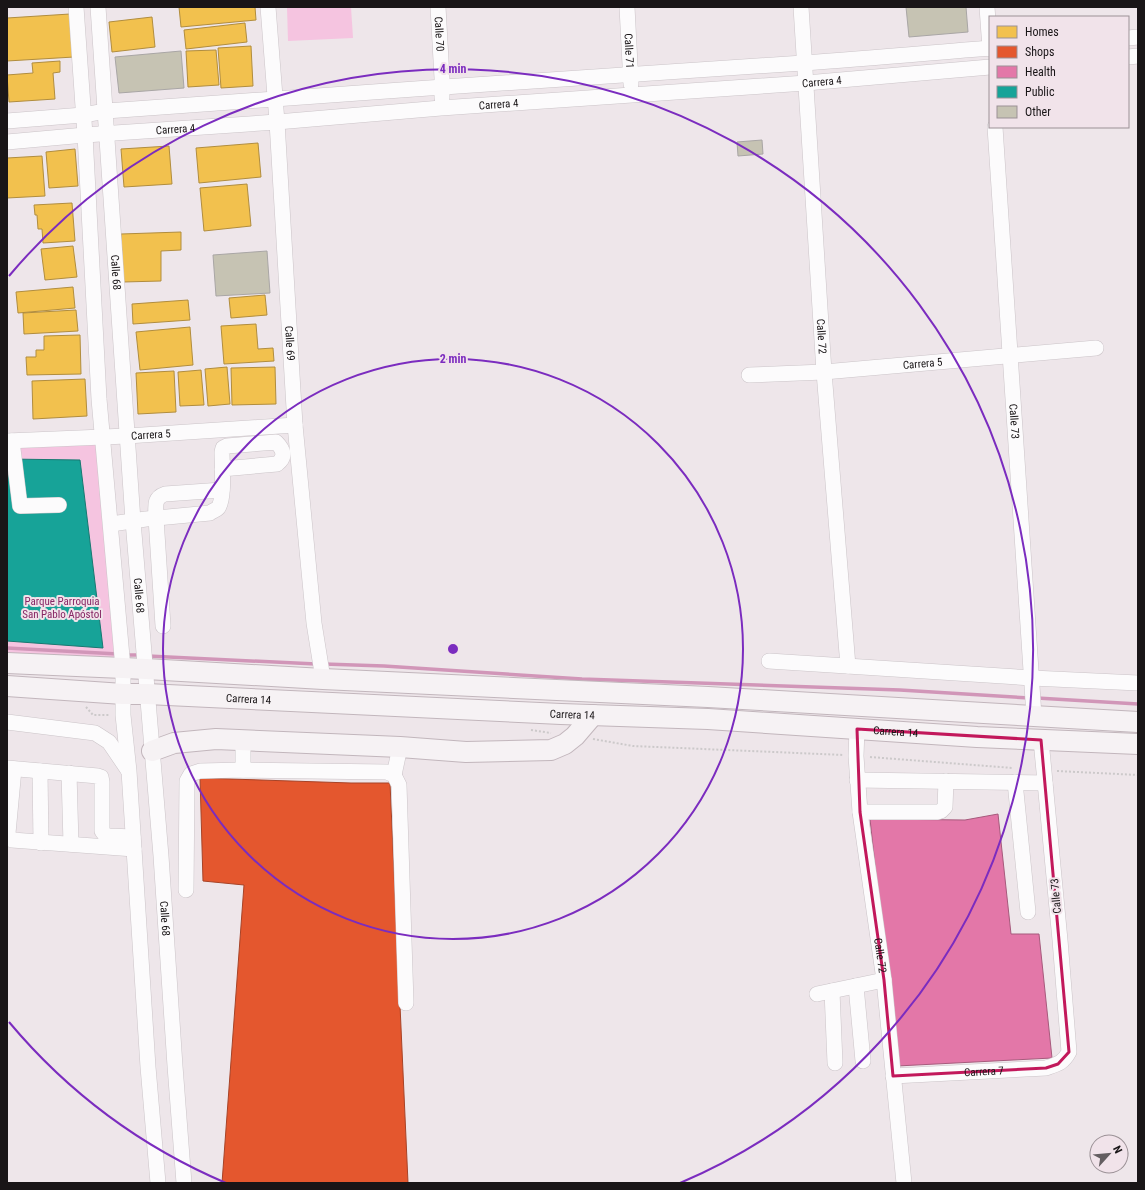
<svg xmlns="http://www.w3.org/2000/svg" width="1145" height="1190" font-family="'Roboto Condensed',sans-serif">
  <rect width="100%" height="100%" fill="#eee6ea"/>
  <g fill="#f5c4e0">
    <polygon points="287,7 351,7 353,38 288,41"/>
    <polygon points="102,436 123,668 7,663 7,441"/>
  </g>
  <g fill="#f2c14e" stroke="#b18d3e">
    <polygon points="179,7 255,7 256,20 181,27"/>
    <polygon points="70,14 74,57 7,61 7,18"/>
    <polygon points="152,17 155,47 112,52 109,22"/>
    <polygon points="245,23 247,42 186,49 184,30"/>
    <polygon points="251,46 253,86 221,88 218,48"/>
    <polygon points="216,50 219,85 188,87 186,51"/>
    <polygon points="60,61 60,72 53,73 55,99 9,102 7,75 33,73 32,63"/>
    <polygon points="258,143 261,177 199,183 196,148"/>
    <polygon points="169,146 172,184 124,187 121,149"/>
    <polygon points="75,149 78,186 49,188 46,152"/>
    <polygon points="42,156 45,196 7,198 7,158"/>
    <polygon points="247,184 251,226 204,231 200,188"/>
    <polygon points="72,203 75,241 43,243 42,229 38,229 37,215 35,215 34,205"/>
    <polygon points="181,232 181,250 161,251 161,281 123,282 121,234"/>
    <polygon points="73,246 77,277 45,280 41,249"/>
    <polygon points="73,287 75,308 18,313 16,292"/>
    <polygon points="265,295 267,315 231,318 229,298"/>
    <polygon points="188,300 190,320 133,324 132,304"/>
    <polygon points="76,310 78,331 24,334 23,313"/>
    <polygon points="256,324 258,349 273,348 274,361 224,364 221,326"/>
    <polygon points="190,327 193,365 140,370 136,332"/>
    <polygon points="80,335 81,374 27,375 26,357 36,357 36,350 44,350 44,336"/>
    <polygon points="227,367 230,404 208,406 205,369"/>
    <polygon points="275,367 276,404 232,405 231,368"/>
    <polygon points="201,370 204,405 180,406 178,372"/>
    <polygon points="174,371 176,412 138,414 136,373"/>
    <polygon points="85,379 87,416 33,419 32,381"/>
  </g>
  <polygon fill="#e4572e" stroke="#a74327" points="200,778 351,783 390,783 408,1183 222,1183 244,885 203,881"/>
  <polygon fill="#e377a8" stroke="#a65a7c" points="998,814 1011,934 1039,934 1052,1058 897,1066 870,819 965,820"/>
  <polygon fill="#17a398" stroke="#187871" points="7,459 80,460 103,648 7,641"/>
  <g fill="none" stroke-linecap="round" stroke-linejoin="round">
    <g stroke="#d196b8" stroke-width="3.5">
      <polyline points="7,648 118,654"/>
      <polyline points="126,655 140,655"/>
      <polyline points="148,656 316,664"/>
      <polyline points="324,664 384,666 582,679 900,690 1029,698"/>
      <polyline points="1037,698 1138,704"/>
    </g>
  </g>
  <g fill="#c6c3b3" stroke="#a9a6a5">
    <polygon points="906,7 966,7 968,32 909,37"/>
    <polygon points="181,51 184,88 119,93 115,57"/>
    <polygon points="762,140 763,154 738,156 737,142"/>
    <polygon points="267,251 270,293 216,296 213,255"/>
  </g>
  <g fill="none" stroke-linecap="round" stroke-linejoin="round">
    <defs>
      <g id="minor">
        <polyline points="76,7 85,135 99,399 123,668 123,715 129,771 148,1067 158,1183"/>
        <path id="s1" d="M98,7L133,521L161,856L175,1066L184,1183"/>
        <path id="s2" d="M268,7L277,122L295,425L314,623L323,679"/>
        <path id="s3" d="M438,7L442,78V98"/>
        <path id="s4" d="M627,7L631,84"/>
        <path id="s5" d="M801,7L824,372L848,666"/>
        <polyline points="987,7 990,49"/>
        <polyline points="1128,38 1138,37"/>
        <polyline points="1128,57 1138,56"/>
        <path d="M7,121L83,115L106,111C338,93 571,79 803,63C866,59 928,53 990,48"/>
        <path id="s6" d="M995,127L1034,716"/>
        <path id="s7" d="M7,142L85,135L277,122L441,108L806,83L990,67"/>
        <path id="s8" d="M749,375L824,372L1096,348"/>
        <path id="s9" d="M7,441L127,436L295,425"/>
        <polyline points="12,441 20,506 59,505"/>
        <path d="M111,524L146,519L210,513C212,511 216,510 218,508C225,499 222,464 222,452L223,448L227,446L276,442C284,450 286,457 277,464L222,469"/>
        <path d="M163,626L156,518C156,507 153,498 165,494L222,490"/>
        <polyline points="769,661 1032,678 1138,683"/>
        <polyline points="7,722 95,733 109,742 128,770"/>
        <path id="s10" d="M857,729L856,756L860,812L884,980L904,1183"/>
        <polyline points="243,740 243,770"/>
        <polyline points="7,768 98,776 101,777 102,782 102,831 105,835 109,836 133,837"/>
        <polyline points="14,769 8,833 9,836 12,840 134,849"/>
        <polyline points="40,771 41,843"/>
        <polyline points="69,773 71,844"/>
        <polyline points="394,775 400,747"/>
        <polyline points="857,780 1045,783"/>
        <polyline points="1015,782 1028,912"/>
        <polyline points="860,812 938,812 941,811 945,807 946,781"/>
        <polyline points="186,890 187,781 191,774 200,771 243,770 387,772 394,775 399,785 406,1003"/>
        <polyline points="856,986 863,1061"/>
        <polyline points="832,991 835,1063"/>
        <polyline points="817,994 884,980"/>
        <path id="s11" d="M893,1076L1046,1068C1058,1064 1063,1063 1069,1052L1060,940L1041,740"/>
      </g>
      <g id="major">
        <polyline points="7,663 146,669 323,679 708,697 1138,722"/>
        <path id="s12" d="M7,686L123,694H147L561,714L708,719L977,737L1138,744"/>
        <polyline points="152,751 174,743 216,739 400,747 466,752 551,750 565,744 575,736 593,715"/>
      </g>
    </defs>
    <use href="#minor" stroke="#cbc4c8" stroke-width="16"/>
    <use href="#major" stroke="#c2b6bc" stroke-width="22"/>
    <g stroke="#ccc9ca" stroke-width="2" stroke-dasharray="2 2" stroke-linecap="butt">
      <polyline points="86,707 93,715 110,715"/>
      <polyline points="531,730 551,733"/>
      <polyline points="593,739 633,746 844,755"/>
      <polyline points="870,757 1013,768"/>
      <polyline points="1057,771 1138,775"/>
    </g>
    <use href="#minor" stroke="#fcfbfc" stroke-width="15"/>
    <use href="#major" stroke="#f6f2f4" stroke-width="20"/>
  </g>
  <path fill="none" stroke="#c2185b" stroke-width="3" stroke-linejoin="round" d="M857,729L1041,740L1069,1052L1058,1064L1046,1068L893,1076L884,980L860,812Z"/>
  <g fill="none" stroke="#7b2cbf" stroke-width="2">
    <circle cx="453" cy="649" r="290"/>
    <path d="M226 1183A580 580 0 0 1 9 1022M9 276A580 580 0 1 1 680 1183"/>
  </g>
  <g text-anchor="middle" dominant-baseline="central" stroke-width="4" stroke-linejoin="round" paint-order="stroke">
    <g font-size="11" fill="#191517" stroke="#f1e3ea">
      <text stroke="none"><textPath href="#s3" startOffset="27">Calle 70</textPath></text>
      <text stroke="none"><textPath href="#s4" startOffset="44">Calle 71</textPath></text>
      <text stroke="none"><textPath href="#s7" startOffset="817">Carrera 4</textPath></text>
      <text stroke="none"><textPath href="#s7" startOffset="493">Carrera 4</textPath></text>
      <text stroke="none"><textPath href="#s7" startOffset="169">Carrera 4</textPath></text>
      <text stroke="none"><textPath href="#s1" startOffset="266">Calle 68</textPath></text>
      <text stroke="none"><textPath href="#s5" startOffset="330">Calle 72</textPath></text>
      <text stroke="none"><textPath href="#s2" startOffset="337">Calle 69</textPath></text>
      <text stroke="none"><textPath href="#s8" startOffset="174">Carrera 5</textPath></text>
      <text stroke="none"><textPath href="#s6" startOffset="295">Calle 73</textPath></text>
      <text stroke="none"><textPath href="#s9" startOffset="144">Carrera 5</textPath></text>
      <text stroke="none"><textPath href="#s1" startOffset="590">Calle 68</textPath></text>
      <text stroke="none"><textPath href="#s12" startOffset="242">Carrera 14</textPath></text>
      <text stroke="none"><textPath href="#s12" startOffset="566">Carrera 14</textPath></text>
      <text stroke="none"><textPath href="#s12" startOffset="890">Carrera 14</textPath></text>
      <text transform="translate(1056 896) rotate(-95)">Calle 73</text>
      <text stroke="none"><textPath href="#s1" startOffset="914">Calle 68</textPath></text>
      <text stroke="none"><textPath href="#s10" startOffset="228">Calle 72</textPath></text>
      <text stroke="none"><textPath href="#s11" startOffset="91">Carrera 7</textPath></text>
    </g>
    <g font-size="11" fill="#872765" stroke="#f1e3ea">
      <text x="62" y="601">Parque Parroquia<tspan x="62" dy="13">San Pablo Apóstol</tspan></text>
    </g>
  </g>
  <circle cx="453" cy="649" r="6" fill="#7b2cbf" stroke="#f1e3ea" stroke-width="2"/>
  <g font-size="12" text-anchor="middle" font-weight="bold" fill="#7b2cbf" stroke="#f1e3ea" stroke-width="4" stroke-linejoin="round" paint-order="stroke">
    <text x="453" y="73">4 min</text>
    <text x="453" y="363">2 min</text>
  </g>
  <rect width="1145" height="1190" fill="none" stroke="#191517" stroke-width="16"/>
  <rect x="989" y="16" width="140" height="112" fill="#f1e3ea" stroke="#9b9196"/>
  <rect x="997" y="26" width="20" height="12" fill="#f2c14e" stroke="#9b9196"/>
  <text x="1025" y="36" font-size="12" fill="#191517">Homes</text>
  <rect x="997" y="46" width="20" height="12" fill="#e4572e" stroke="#9b9196"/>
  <text x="1025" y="56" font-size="12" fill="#191517">Shops</text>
  <rect x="997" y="66" width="20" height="12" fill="#e377a8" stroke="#9b9196"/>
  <text x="1025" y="76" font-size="12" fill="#191517">Health</text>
  <rect x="997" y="86" width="20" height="12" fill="#17a398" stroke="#9b9196"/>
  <text x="1025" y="96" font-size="12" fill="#191517">Public</text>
  <rect x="997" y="106" width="20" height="12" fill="#c6c3b3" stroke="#9b9196"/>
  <text x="1025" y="116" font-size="12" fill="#191517">Other</text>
  <g transform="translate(1109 1154) rotate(63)"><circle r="19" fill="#f1e3ea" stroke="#9b9196"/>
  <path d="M0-3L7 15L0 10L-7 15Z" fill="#645e61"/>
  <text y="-6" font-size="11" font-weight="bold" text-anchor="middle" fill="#191517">N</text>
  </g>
</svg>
